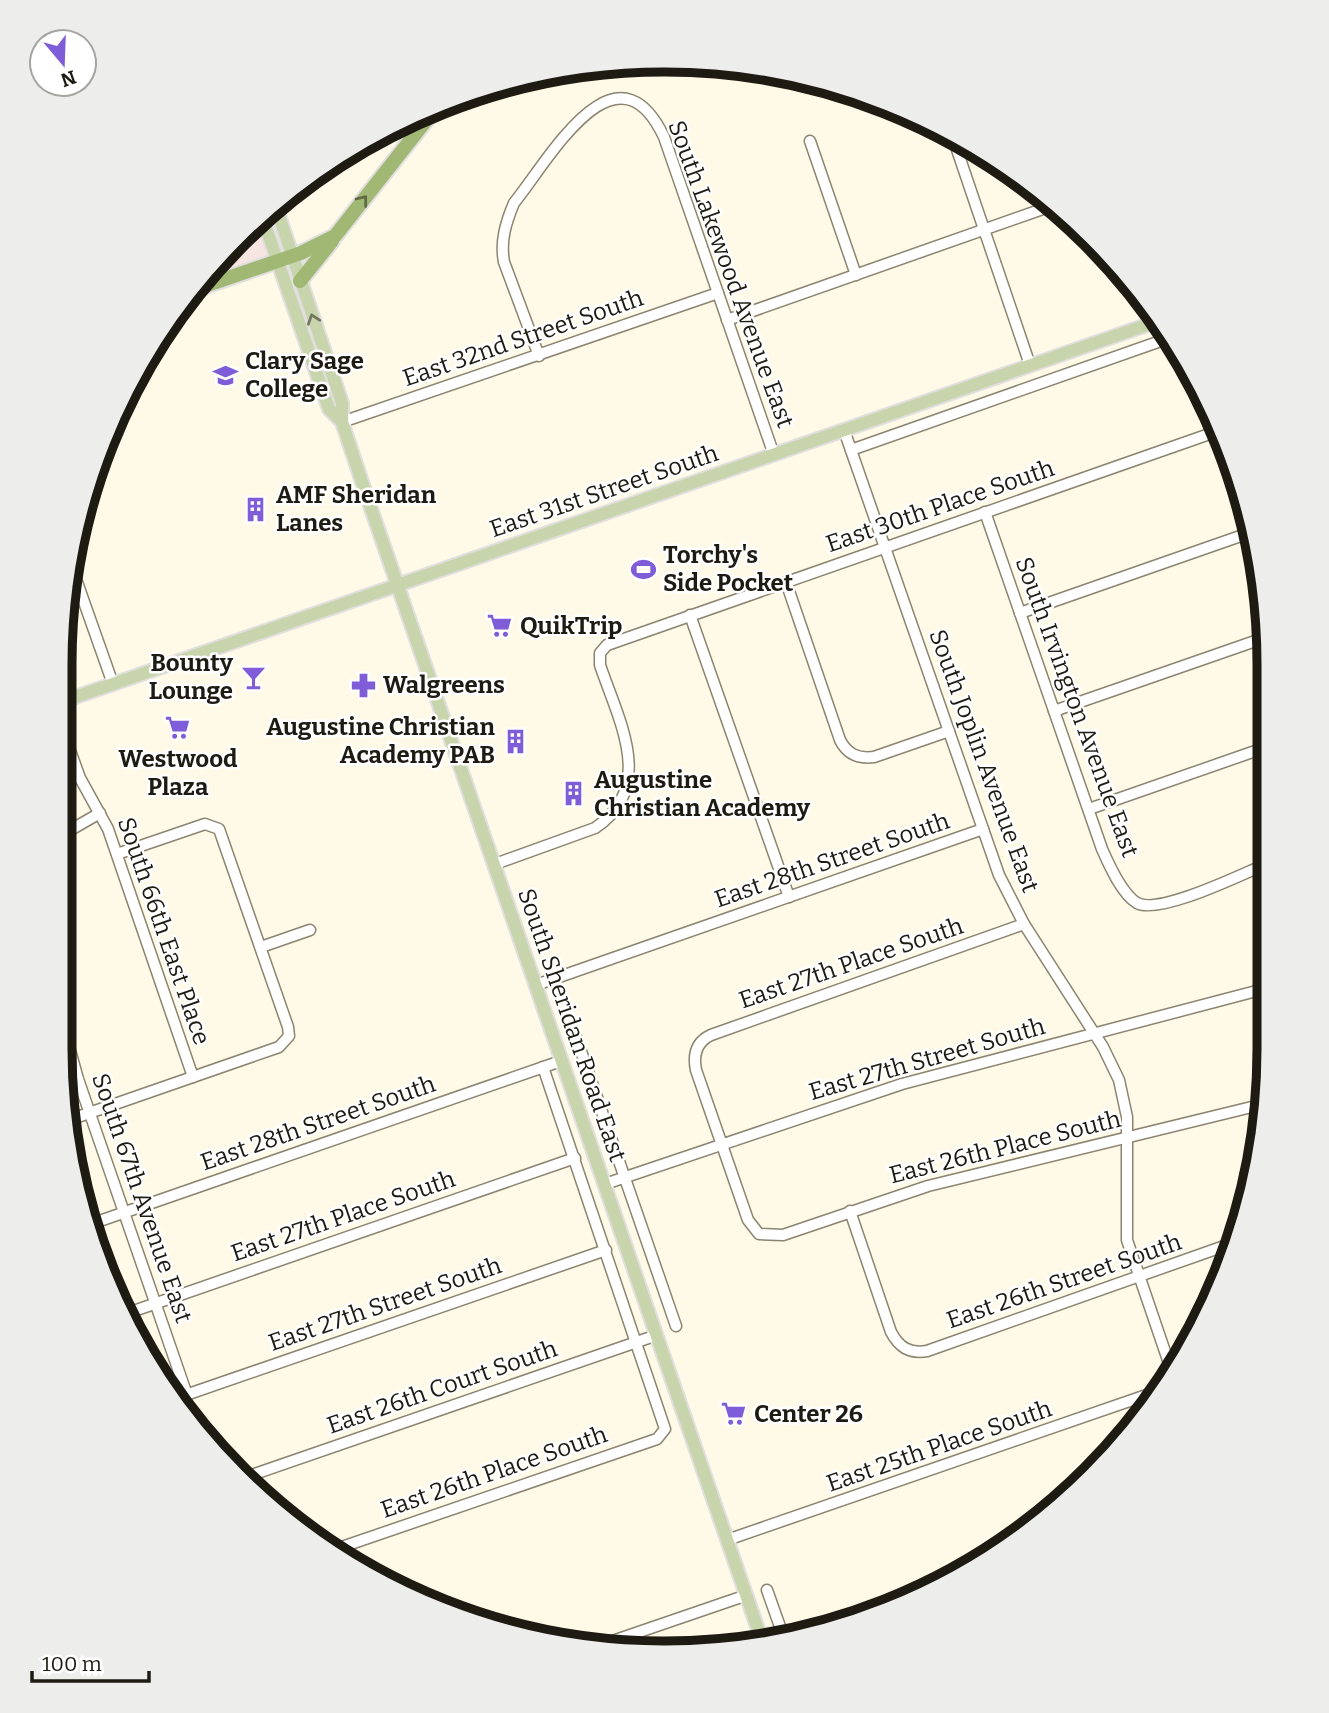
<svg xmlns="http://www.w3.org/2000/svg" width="1329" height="1713" font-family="Bitter,serif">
  <rect width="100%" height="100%" fill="#fff9e7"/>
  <polygon fill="#f7e5e2" points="258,227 268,256 266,261 195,287"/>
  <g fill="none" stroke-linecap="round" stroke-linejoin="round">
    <polyline stroke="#528864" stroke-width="2.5" points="60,774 68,774"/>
    <defs>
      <g id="minor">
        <polyline points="952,135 1030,365"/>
        <polyline points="810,141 856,275"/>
        <polyline points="727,320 1054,205"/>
        <path d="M539,356L504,262C500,241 506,222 514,203C549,160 616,36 664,137L774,455"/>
        <polyline points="342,422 718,293"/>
        <polyline points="844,430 999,875 1024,924 1103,1047 1119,1080 1127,1117 1127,1240 1173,1375"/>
        <polyline points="851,450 1172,337"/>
        <path d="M985,512L1102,849C1109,865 1122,894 1137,903C1159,915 1240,875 1264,865"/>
        <polyline points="72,568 113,684"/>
        <path d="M786,582L840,740C847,754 858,759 874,757L949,731"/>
        <polyline points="1020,613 1252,532"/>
        <polyline points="690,615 789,897"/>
        <polyline points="1054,711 1264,638"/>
        <polyline points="60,723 80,778 108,829 193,1077"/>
        <polyline points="1089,809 1264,748"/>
        <polyline points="60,836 100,813"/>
        <path d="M495,864L595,828C657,787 618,719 600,665V653L607,645L1218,431"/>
        <path d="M1024,924L711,1035C696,1042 693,1055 696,1070L748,1220L759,1234L783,1235L928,1186L1264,1104"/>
        <polyline points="261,947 310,930"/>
        <polyline points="536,985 983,829"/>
        <polyline points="60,1014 78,1079 187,1395"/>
        <polyline points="573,1028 676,1326"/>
        <polyline points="69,1120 279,1047 289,1036 288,1027 219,829 205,824 117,854"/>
        <polyline points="605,1184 902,1084 1264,989"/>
        <path d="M850,1211L891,1332C899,1347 909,1354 927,1351L1233,1243"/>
        <polyline points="88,1225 561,1061"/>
        <polyline points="125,1314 575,1158"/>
        <polyline points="177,1398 606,1250"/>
        <polyline points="240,1479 657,1335"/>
        <polyline points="727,1540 1164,1389"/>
        <polyline points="333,1550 657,1439 665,1429 543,1067"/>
        <polyline points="767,1590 784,1638"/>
        <polyline points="601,1645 747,1595"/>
      </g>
      <g id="major">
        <polyline points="277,210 342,403 342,422 365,491 762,1641"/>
        <polyline points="264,222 329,409 342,422"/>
        <polyline points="61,702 1161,320"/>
      </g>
      <g id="highway">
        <polyline points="300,281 332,241"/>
        <polyline points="190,291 301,253 335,236 439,104"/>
      </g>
    </defs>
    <use href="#minor" stroke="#8b8470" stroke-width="13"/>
    <use href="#major" stroke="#e0dfde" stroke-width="16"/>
    <use href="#highway" stroke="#e0dfde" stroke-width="18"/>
    <use href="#minor" stroke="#fff" stroke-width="10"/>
    <use href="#major" stroke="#c7d4ac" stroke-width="12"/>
    <use href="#highway" stroke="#a1b874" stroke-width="14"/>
  </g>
  <defs><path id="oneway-chevron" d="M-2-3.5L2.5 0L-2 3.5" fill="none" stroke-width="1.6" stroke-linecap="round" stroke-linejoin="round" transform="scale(1.75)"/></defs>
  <use stroke="#606a44" href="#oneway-chevron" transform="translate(363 200) rotate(-52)"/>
  <use stroke="#727860" href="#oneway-chevron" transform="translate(313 319) rotate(-109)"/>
  <defs>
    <symbol id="university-bare" viewBox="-9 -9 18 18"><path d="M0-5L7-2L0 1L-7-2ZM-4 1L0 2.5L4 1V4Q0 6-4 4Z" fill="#805dd8" stroke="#fff" stroke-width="2.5" paint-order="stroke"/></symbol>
    <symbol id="building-bare" viewBox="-9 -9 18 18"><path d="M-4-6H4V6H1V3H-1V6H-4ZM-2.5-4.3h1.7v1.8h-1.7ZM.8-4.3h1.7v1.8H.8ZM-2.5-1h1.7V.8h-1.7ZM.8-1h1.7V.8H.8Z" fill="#805dd8" stroke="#fff" stroke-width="2.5" paint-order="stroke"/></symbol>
    <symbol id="stadium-bare" viewBox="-9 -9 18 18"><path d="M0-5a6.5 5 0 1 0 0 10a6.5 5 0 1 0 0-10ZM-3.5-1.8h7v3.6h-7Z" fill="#805dd8" stroke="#fff" stroke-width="2.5" paint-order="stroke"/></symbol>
    <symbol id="supermarket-bare" viewBox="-9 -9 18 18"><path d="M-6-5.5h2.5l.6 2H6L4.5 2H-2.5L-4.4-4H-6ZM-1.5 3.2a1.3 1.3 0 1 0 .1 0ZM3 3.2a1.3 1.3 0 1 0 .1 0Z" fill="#805dd8" stroke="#fff" stroke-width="2.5" paint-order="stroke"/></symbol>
    <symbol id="bar-bare" viewBox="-9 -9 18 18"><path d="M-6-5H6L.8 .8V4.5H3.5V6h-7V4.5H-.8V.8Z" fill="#805dd8" stroke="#fff" stroke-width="2.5" paint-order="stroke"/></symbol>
    <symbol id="pharmacy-bare" viewBox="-9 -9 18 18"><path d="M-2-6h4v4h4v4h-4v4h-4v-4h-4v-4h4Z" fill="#805dd8" stroke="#fff" stroke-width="2.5" paint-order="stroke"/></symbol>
  </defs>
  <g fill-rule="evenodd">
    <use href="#university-bare" x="208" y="358" width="35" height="35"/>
    <use href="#building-bare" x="238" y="492" width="35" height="35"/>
    <use href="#stadium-bare" x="626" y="552" width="35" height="35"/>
    <use href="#supermarket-bare" x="482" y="608" width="35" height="35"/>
    <use href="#bar-bare" x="236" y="660" width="35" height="35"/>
    <use href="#pharmacy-bare" x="346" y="668" width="35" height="35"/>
    <use href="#supermarket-bare" x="160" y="710" width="35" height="35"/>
    <use href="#building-bare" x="498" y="724" width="35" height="35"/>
    <use href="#building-bare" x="556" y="776" width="35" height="35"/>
    <use href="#supermarket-bare" x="716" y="1396" width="35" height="35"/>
  </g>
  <g text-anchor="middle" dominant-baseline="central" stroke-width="5" stroke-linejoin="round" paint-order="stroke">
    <g font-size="24" fill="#1e1b13" stroke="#fff">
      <text transform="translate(731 274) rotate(70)">South Lakewood Avenue East</text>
      <text transform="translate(523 338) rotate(-19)">East 32nd Street South</text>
      <text transform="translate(604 491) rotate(-19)">East 31st Street South</text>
      <text transform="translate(940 506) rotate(-19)">East 30th Place South</text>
      <text transform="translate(1077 707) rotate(70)">South Irvington Avenue East</text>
      <text transform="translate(984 761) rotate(70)">South Joplin Avenue East</text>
      <text transform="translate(832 860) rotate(-19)">East 28th Street South</text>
      <text transform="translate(164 931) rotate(71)">South 66th East Place</text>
      <text transform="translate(851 963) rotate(-19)">East 27th Place South</text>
      <text transform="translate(572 1025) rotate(71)">South Sheridan Road East</text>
      <text transform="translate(927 1059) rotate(-16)">East 27th Street South</text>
      <text transform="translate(318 1123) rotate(-19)">East 28th Street South</text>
      <text transform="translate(1005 1147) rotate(-14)">East 26th Place South</text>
      <text transform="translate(142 1198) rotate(71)">South 67th Avenue East</text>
      <text transform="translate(343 1216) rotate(-19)">East 27th Place South</text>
      <text transform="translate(1064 1281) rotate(-19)">East 26th Street South</text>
      <text transform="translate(385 1304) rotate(-19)">East 27th Street South</text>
      <text transform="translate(442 1387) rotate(-19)">East 26th Court South</text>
      <text transform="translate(939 1446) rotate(-19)">East 25th Place South</text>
      <text transform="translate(494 1472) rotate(-19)">East 26th Place South</text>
    </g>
    <g font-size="24" font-weight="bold" fill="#1e1b13" stroke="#fff" text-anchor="start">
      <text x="245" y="361">Clary Sage<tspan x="245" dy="28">College</tspan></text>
      <text x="276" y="495">AMF Sheridan<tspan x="276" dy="28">Lanes</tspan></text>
      <text x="663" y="555">Torchy's<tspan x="663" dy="28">Side Pocket</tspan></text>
      <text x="520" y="626">QuikTrip</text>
      <text x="233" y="663" text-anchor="end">Bounty<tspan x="233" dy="28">Lounge</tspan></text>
      <text x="383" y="685">Walgreens</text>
      <text x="495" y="727" text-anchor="end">Augustine Christian<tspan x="495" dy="28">Academy PAB</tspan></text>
      <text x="178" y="759" text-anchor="middle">Westwood<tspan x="178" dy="28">Plaza</tspan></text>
      <text x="594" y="780">Augustine<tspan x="594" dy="28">Christian Academy</tspan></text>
      <text x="754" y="1414">Center 26</text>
    </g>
  </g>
  <path d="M0 0H1329V1713H0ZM664 72H665A592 592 0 0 1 1257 664V1049A592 592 0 0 1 665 1641H664A592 592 0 0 1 72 1049V664A592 592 0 0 1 664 72Z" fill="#ededec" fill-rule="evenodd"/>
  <path fill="none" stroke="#1e1b13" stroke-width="9" d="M664 72H665A592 592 0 0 1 1257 664V1049A592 592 0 0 1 665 1641H664A592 592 0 0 1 72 1049V664A592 592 0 0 1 664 72Z"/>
  <g transform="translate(63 63) rotate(161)"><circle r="33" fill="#ffffff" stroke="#a5a4a1" stroke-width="2"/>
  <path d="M0-5L12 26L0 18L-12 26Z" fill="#805dd8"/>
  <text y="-10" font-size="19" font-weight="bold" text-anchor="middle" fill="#1e1b13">N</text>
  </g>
  <path d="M32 1671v10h117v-10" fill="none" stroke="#1e1b13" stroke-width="3.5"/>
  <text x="42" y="1671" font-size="21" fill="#1e1b13" stroke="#ffffff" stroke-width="5" paint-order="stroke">100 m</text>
</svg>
